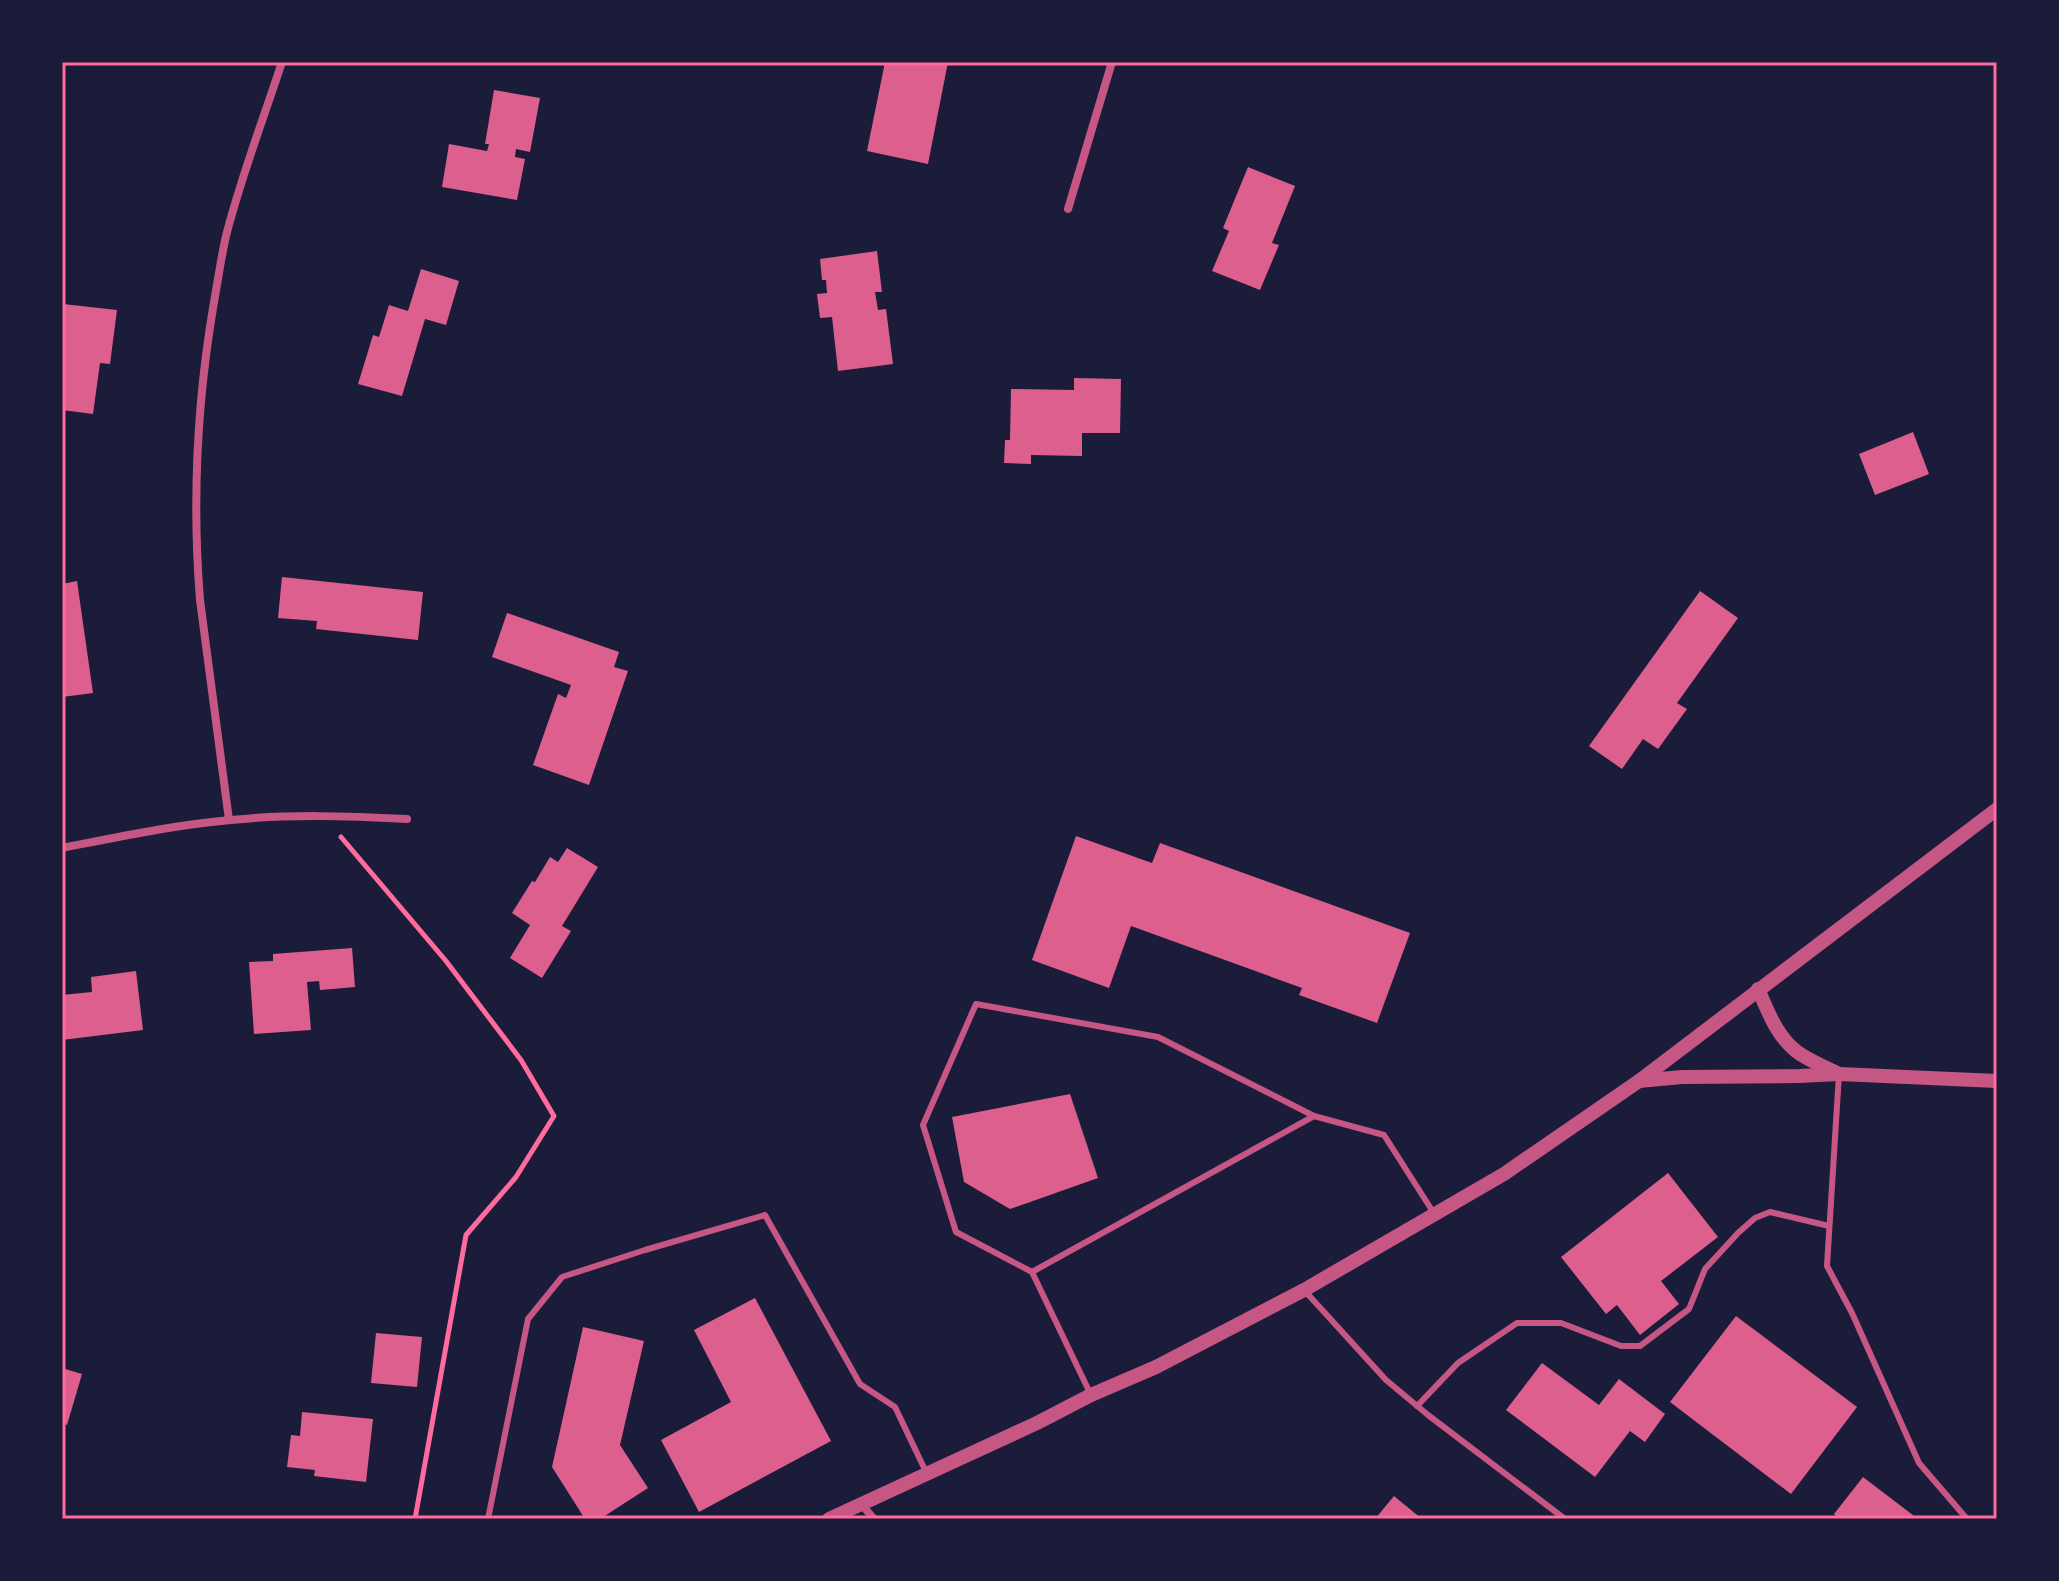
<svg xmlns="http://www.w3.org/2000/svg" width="2059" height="1581" font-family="'Work Sans',sans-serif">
  <rect width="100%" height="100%" fill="#1b1b3a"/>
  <g fill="#dd5f8e">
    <polygon points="885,62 948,62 928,164 867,151"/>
    <polygon points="494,90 540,98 530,152 516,149 515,157 525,159 517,200 442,187 449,144 487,151 489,144 485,144"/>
    <polygon points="1248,167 1295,186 1272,243 1279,245 1260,290 1212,271 1229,231 1223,228"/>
    <polygon points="877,251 882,292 875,292 878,310 886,309 893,364 838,371 832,317 820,318 817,294 827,293 826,280 822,280 820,259"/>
    <polygon points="421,269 459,281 446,325 425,319 402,396 358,384 373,335 379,337 389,305 408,311"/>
    <polygon points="63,304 117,310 110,364 100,363 93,414 62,410"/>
    <polygon points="1074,378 1121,379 1120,433 1082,433 1082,456 1031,455 1031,464 1004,463 1005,440 1010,440 1011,389 1074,390"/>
    <polygon points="1913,432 1929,474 1875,495 1859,454"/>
    <polygon points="282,577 423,592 418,640 316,629 317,621 278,618"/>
    <polygon points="77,581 93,693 62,697 62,584"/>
    <polygon points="1700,591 1738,618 1677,703 1687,709 1658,749 1643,739 1622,769 1589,746"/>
    <polygon points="507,613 619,652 614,667 628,671 589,785 533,765 558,694 566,698 571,685 492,657"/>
    <polygon points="1076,836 1152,863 1160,843 1410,933 1377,1023 1299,995 1302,988 1131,926 1109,988 1032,960"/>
    <polygon points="567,848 598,867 562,926 571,931 542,978 510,958 530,925 512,913 532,881 535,882 550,857 558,862"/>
    <polygon points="352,948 355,987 320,990 319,981 307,982 311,1030 254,1034 249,962 273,961 273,954"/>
    <polygon points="136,971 143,1030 62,1040 62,995 92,992 91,977"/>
    <polygon points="1070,1094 1098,1178 1010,1209 964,1182 952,1117"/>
    <polygon points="1668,1173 1718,1237 1661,1281 1679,1304 1640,1335 1617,1305 1606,1314 1561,1257"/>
    <polygon points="755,1298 831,1441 699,1512 661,1440 731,1402 694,1330"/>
    <polygon points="1736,1316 1857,1407 1791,1494 1670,1402"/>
    <polygon points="583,1327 644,1341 620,1445 648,1488 600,1519 585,1519 552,1467"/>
    <polygon points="376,1333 422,1337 417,1387 371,1383"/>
    <polygon points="1542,1363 1599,1405 1619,1379 1665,1414 1645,1442 1630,1431 1595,1477 1506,1410"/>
    <polygon points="62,1368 82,1374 67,1425 62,1423"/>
    <polygon points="302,1412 373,1419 366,1482 314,1476 315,1470 287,1467 291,1435 300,1436"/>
    <polygon points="1863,1477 1918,1519 1833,1519 1836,1516 1834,1514"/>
    <polygon points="1394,1496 1422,1519 1375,1519"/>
  </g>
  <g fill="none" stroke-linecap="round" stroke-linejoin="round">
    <polyline stroke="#ff6b9d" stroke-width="5" points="341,837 446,961 521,1060 554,1116 516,1177 466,1235 415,1519"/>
    <g stroke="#c65784" stroke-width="6">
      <polyline points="1839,1074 1827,1266 1852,1313 1919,1463 1967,1519"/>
      <polyline points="1032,1272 1314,1116"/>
      <polyline points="1304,1290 1386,1380 1428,1415 1565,1519"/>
      <polyline points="1090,1393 1032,1272 956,1232 923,1125 976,1004 1158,1037 1314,1116 1384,1135 1435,1215"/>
      <polyline points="1417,1406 1458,1363 1517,1323 1561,1323 1621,1346 1640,1346 1689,1309 1705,1269 1738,1233 1755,1218 1770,1212 1829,1226"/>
      <polyline points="488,1519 528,1319 562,1277 645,1250 765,1215 860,1384 895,1407 927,1474"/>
    </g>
    <g stroke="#c65784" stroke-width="8">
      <polyline points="1068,209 1112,62"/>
      <path d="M229,820L200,600C192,500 197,401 214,302C218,280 221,258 226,236C241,177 263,120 282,62"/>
      <path d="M62,848C118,837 174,825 231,820C290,814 348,816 407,819"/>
      <polyline points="862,1505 874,1519"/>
    </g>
    <g stroke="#c65784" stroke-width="14">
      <path d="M1758,989C1768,1011 1776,1035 1796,1051C1807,1060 1824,1066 1837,1073"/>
      <polyline points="1639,1081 1682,1077 1799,1076 1839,1074 1997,1081"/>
      <polyline points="829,1519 1037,1423 1091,1395 1156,1367 1304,1290 1504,1174 1639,1081 1997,809"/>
    </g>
  </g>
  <rect width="2059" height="1581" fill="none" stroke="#1b1b3a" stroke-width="128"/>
  <rect x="64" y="64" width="1931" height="1453" fill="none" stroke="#ff6b9d" stroke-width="3"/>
</svg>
